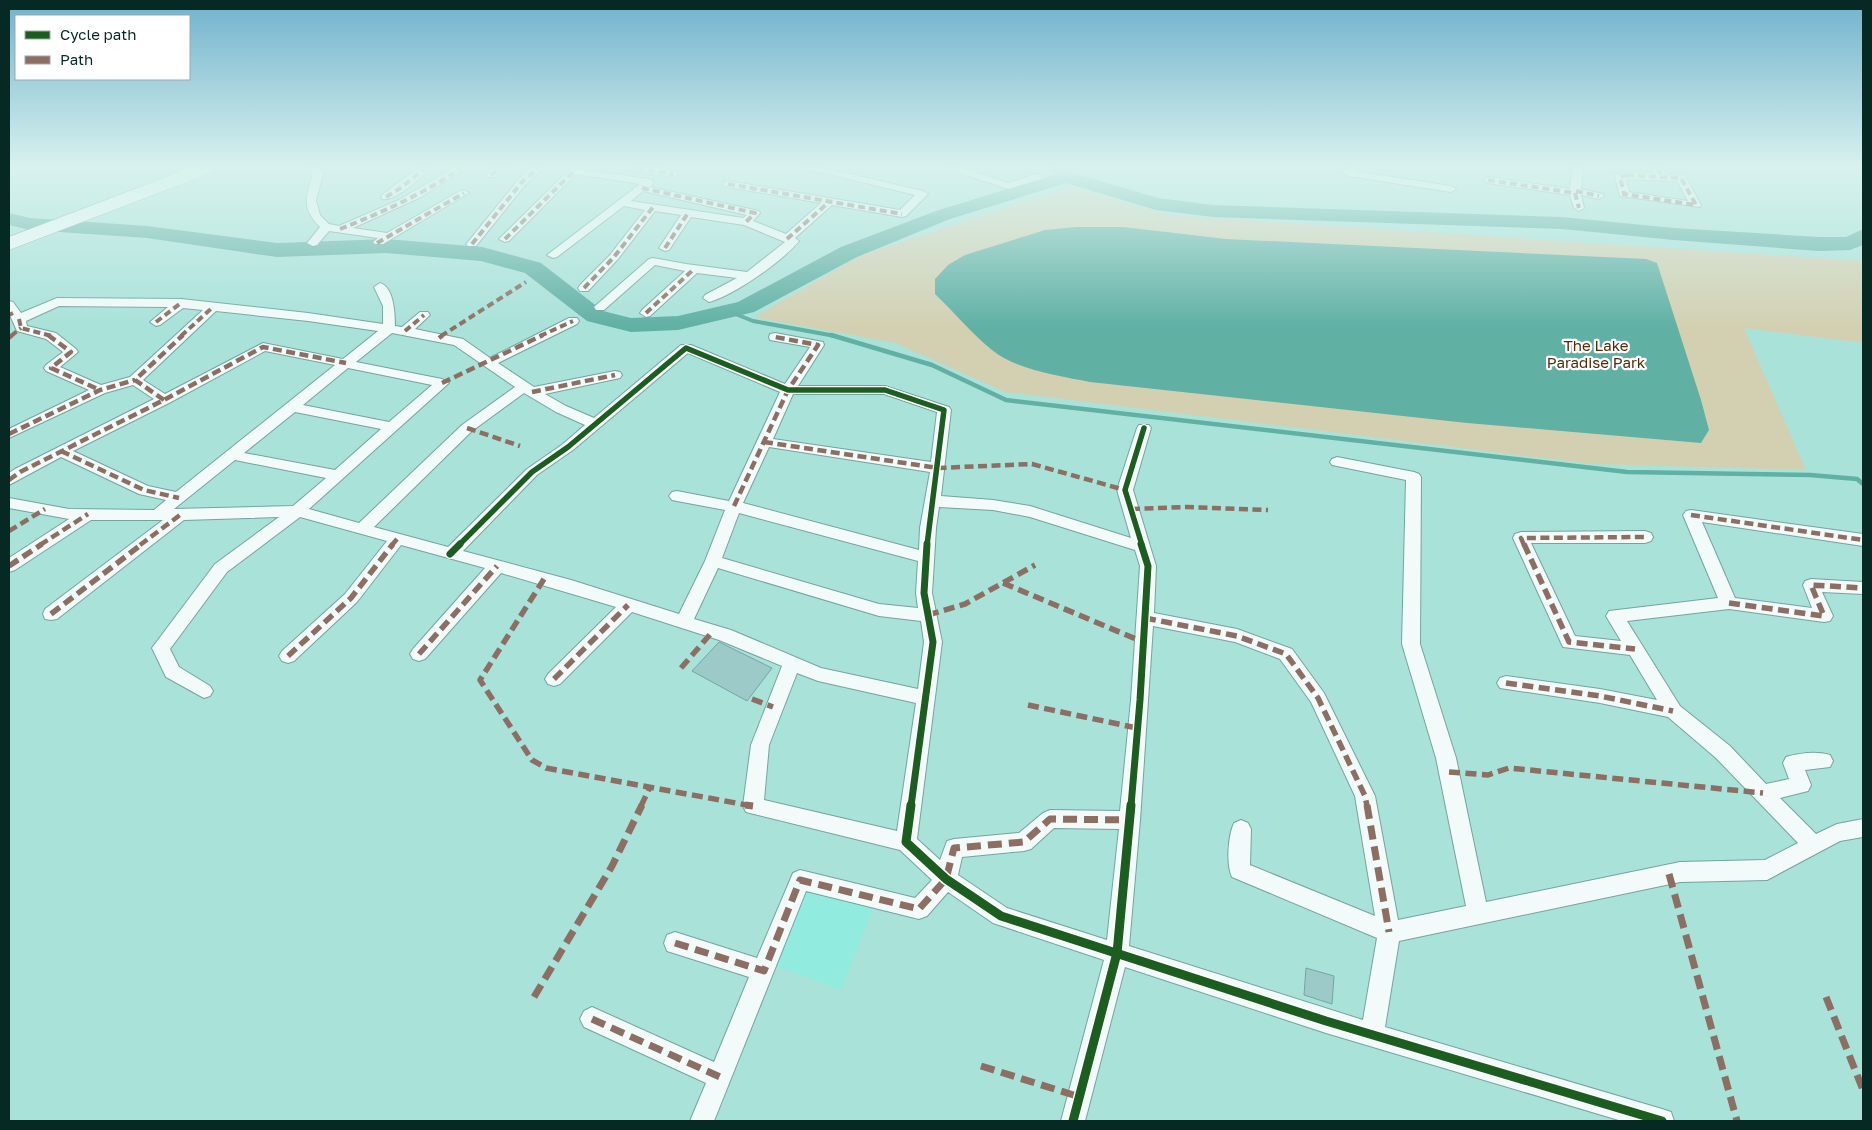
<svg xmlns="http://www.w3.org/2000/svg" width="1872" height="1130" font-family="'Golos Text',sans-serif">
  <rect width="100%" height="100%" fill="#a9e2d9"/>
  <polygon fill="#91ebde" points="805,889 875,903 841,990 773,965"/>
  <polygon fill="#d3d0b2" points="1072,187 1171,215 1863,261 1863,343 1744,328 1806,470 1592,464 1005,392 895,343 754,317 861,255"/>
  <path fill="#60b0a4" d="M1076,227H1123L1226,239L1646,259L1657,263L1701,400L1709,430L1701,443L1467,423L1090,382C1060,376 1016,370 992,350C972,334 954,312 935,294V279L948,265L965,255L1045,230Z"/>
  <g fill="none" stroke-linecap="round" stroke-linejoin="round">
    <g stroke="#60b0a4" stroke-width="4">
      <polyline points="1050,168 1066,177"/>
      <polyline points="728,311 753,321 835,336"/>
    </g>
    <polyline stroke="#60b0a4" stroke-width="4.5" points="831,335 932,365 1006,400 1627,472 1810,475 1857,479 1863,484"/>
    <polygon fill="#60b0a4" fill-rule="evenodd" points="1066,171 1158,198 1213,205 1562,217 1674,228 1819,237 1846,237 1863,229 1863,245 1850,250 1819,251 1674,240 1562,229 1213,217 1156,210 1066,183 950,219 857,257 754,312 678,330 631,332 587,321 525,273 481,261 386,253 277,257 147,238 30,230 9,225 9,213 30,218 147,226 277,243 386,239 482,247 541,263 603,311 631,318 678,316 738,302 841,247 936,211"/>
  </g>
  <g fill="#9bcac8" stroke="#74a6a4">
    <polygon points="719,642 772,668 747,701 692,671"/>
    <polygon points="1306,968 1334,976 1332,1004 1304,995"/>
  </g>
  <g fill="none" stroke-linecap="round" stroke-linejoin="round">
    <defs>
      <g id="street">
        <path d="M309,168H319L323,174L316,200L320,215L329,224L339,226L399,200L454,168H466L421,197L353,228L387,233L460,191L464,190L469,193L383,244H375L373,242L378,238L329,231L317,245L313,246L307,243L320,227C301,208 306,197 313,174Z"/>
        <path d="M418,168H430C422,178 394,202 382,199L381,197L382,195Z"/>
        <polygon points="493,168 505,168 495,177 487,177 486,175"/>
        <polygon points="531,168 543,168 526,184 476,246 468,246 466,244 468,242 518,180"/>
        <path d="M571,168L649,179L654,182L650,187L759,211L760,213L753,221L786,234L821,203L728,187L724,186L723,184L724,182L728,181L900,210L915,195L804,168H824L923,191L928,194L906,216L902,217L832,205L795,238L799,241C783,261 733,296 709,302L703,298L705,295L737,278L697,273L650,316L646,317L640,313L642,310L685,271L655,265L604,310H596L594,307L649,259L653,258L686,264L747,272L785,242L744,225L691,217L669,250L665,251L659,248L681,215L655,211L618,259L588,291H580L578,288L580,285L610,255L645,210L624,206L557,257L553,258L547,255L640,184L576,174L509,241L505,242L499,239ZM643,191L747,215L743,218L631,201Z"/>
        <polygon points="632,168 658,168 677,172 678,174 673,177 637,171"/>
        <polygon points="945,168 962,168 1008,183 1037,174 1042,177 1041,179 1008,189"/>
        <polygon points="1345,168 1355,168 1354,171 1451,186 1456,189 1451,192 1348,176 1343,173"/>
        <polygon points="1573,168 1583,168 1581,189 1603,194 1604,196 1599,199 1581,195 1584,208 1579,211 1574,208 1570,195 1488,183 1483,180 1488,177 1570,189"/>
        <path d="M1652,168H1662L1666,174L1685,176L1701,205L1700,207L1620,196L1615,177L1616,175L1627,172L1655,173ZM1626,179L1677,181L1688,201L1629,192Z"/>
        <path d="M380,283C394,287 395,314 395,326L402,327L420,312H428L430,315L415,329L463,339L490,358L569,318H577L579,321L577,324L498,363L534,387L615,371L620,372L622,375L620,378L545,394L566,406L594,418L681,345H691L785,384L810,347L770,340L769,337L770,334L775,333L823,342L824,345L798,386H885L949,407L951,410L941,496L993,500L1030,506L1131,538L1117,490L1137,428L1139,425H1149L1151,428L1133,490L1156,566L1154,613L1237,629L1292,649L1324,693L1375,796L1398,920L1466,906L1436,758L1402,644L1406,480L1332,465L1330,462L1332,459L1337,457L1414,472L1419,474L1421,477L1420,644L1456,758L1486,902L1680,862L1765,860L1798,843L1716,758L1668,717L1600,703L1500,688L1497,683L1500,678L1506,676L1600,689L1657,700L1630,655L1563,647L1513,538L1515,534L1521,532L1645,531L1651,533L1653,537L1651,541L1645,543H1531L1575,636L1621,641L1606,616L1609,611L1718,598L1683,515L1686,511L1691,510L1863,534V546L1702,522L1735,598L1812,608L1803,585L1805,581L1811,579L1863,582V594L1822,592L1833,616L1830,621L1824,622L1729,609L1627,621L1680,706L1730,746L1766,784L1789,779L1783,763L1786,757C1799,753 1817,751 1830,755L1833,761L1830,767L1805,770L1811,785L1808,791L1780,798L1816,834L1837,824L1863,819V837L1840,841L1767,880L1680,882L1399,941L1385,1027L1662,1109L1671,1112L1674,1121H1622L1326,1033L1125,967L1085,1121H1061L1104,960L993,923L948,892L927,916L919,919L806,891L714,1121H690L706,1083L584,1027L580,1019L584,1011L592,1007L714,1062L749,977L667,951L664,943L667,935L675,932L757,958L793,873L800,870L915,898L932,880L900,850L746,812L743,806L751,745L782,666L719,640L632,612L560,684L554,686L548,684L545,679L548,674L616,607L501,573L425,659L419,661L413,659L410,654L413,649L485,568L401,545L357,602L294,661L288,663L282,661L279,656L282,651L345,594L387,541L300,517L227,572L170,649L179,667L210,686L213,691L210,696L204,698L166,677L152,648L215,564L279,517L184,520L57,619L51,620L45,619L43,614L45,609L163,520H91L15,570L9,572V558L69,519L9,508V498L69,509L154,510L166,500L139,494L61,457L9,485V473L15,469L154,399L133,385L105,393L9,438V429L89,390L46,371L44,368L46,365L63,352L46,339L17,331L9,313V301L13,302L21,313L57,298L181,299L308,313L383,324V306L374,287ZM59,306L168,307L150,322L156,326L160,325L183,308L203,310L130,377L101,385L60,367L78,352L76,349L56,333L27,326L26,321ZM216,311L308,321L378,331L343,359L263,343L165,394L143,380ZM392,333L454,345L515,387L462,425L359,523L309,509L449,383L442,379L356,362ZM265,351L335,365L176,492L148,486L73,451L169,403ZM688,353L780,392L729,501L677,491L672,492L669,496L672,500L677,501L725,510L705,561L679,614L571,580L463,551L537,475L573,450ZM348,368L432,385L389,422L303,405ZM524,393L556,412L585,425L563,444L527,469L448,547L374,527L472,431ZM793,394H884L937,412L931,462L773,439ZM295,412L381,429L335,470L244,453ZM769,447L930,472L920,528L919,550L743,503ZM235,460L326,478L293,506L174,509ZM939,507L993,510L1030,517L1135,550L1140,566L1131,700L1120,811L1050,810L1043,813L1019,833L954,839L947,841L940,860L917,839L942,642L932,593L936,528ZM739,513L918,561L916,593L918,608L879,604L722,558ZM718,568L879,616L921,621L924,642L918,689L821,668L731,630L694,619ZM1153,626L1235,642L1280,659L1311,702L1355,796L1375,916L1250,865L1251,829L1248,823L1241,820L1234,823C1228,836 1226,864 1232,877L1377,938L1363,1020L1129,946L1140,820ZM797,673L818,681L916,703L897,831L764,800L769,745ZM1054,828L1119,829L1107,940L1007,908L958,875L962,857L1024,851L1031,849Z"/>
      </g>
      <polygon id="highway" points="190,168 215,168 213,172 9,250 9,237"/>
    </defs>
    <use href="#street" stroke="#74a49e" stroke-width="2"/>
    <use href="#highway" stroke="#74a49e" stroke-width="1"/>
    <use href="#street" fill="#f2fbf9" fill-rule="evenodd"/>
    <use href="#highway" fill="#f2fbf9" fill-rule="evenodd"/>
    <g stroke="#8d6e63" stroke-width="4" stroke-dasharray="7 4" stroke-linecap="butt">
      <polyline points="637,168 673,174"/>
      <polyline points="1657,168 1663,177"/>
      <polyline points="491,175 500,168"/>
      <polygon points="1627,175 1681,178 1696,205 1624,194 1620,177"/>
      <polyline points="1488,180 1575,193 1579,208"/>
      <polyline points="728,184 902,214"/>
      <polyline points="642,188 755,213 746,222"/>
      <polyline points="1576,191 1599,196"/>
      <polyline points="386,197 402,187 425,168"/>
      <path d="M340,229C383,212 423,194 461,168"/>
      <polyline points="505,239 574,171"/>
      <polyline points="787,239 829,202"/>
      <polyline points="377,243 464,193"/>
      <polyline points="472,244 522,182 538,168"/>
      <polyline points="665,248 688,213"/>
      <polyline points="584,288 614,257 653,207"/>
      <polyline points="646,313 694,269"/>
      <polyline points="9,315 13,313"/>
      <polyline points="19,319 21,328 52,336"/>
      <polyline points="156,322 181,303"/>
      <polyline points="405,331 424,315"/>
      <polyline points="11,336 21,328"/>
      <polyline points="181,336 213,307"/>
      <polyline points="441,336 526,282"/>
      <polyline points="540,336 573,321"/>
    </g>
    <g stroke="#8d6e63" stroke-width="4.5" stroke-dasharray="9 4.5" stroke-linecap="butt">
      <polyline points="48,335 71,352 51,368 100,390"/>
      <polyline points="9,338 12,335"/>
      <polyline points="439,338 443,335"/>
      <polyline points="442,383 543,335"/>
      <polyline points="532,392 615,375"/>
      <polyline points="164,400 135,380 183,335"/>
      <polyline points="467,428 520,446"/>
      <polyline points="9,434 100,390 135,380"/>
      <polyline points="764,442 938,468 1032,464 1125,490"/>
      <polyline points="61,451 144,490 179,498"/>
      <polyline points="9,480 20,472 164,400 263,347 346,363"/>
      <polyline points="734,506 788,390 818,345 775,337"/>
      <polyline points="1131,509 1187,507 1268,510"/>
      <polyline points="1691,515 1863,540"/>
      <polyline points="9,531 45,509"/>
      <polyline points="40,545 88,514"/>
      <polyline points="140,545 180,515"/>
      <polyline points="392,545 397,539"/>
      <polyline points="1524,545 1521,538 1645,537"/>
    </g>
    <g stroke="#8d6e63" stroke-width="5.5" stroke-dasharray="11 5.5" stroke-linecap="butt">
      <polyline points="1524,544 1569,642 1635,649"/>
      <polyline points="9,566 42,544"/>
      <polyline points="544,579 480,680 532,760 546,768 752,806"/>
      <polyline points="1003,583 1143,642"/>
      <polyline points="1729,603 1824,616 1811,585 1863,588"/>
      <polyline points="51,614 142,544"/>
      <polyline points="928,615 965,604 1035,565"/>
      <polyline points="1145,618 1237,636 1286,654 1318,698 1365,796 1367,806"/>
      <polyline points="419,654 497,566"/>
      <polyline points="288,656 351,598 393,544"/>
      <polyline points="681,668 713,631"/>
      <polyline points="554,679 628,605"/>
      <polyline points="1506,683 1600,696 1673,711"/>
      <polyline points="752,699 773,707"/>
      <polyline points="1028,705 1137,728"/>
      <polyline points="1449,772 1488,775 1509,768 1763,793"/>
      <polyline points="641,806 650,787"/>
    </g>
    <g stroke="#8d6e63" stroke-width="7" stroke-dasharray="14 7" stroke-linecap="butt">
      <polyline points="745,805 753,806"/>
      <polyline points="1367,805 1389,932"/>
      <polyline points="1669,874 1737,1121"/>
      <polyline points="675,943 764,971 800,880 919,909 946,879 954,848 1024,842 1050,819 1130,820"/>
      <polyline points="534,997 612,866 642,805"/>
      <polyline points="1826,997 1863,1090"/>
      <polyline points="592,1019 720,1077"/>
      <polyline points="981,1066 1080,1097"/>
    </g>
    <defs>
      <g id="cycleway-far2">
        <polyline points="459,545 532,472 568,447 686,348 788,390 885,390 944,410 927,545"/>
        <polyline points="1142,545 1125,490 1144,428"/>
      </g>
      <g id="cycleway-far1">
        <polyline points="450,554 460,544"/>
        <polyline points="911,806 933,642 924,593 927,544"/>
        <polyline points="1131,806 1140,700 1148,566 1141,544"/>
      </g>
      <g id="cycleway">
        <polyline points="911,805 906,842 946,879 1001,916 1326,1021 1662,1121"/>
        <polyline points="1073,1121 1117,953 1131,805"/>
      </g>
    </defs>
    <use href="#cycleway-far2" stroke="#fff" stroke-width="8"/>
    <use href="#cycleway-far1" stroke="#fff" stroke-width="10"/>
    <use href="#cycleway" stroke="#fff" stroke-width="12"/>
    <use href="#cycleway-far2" stroke="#1b5e20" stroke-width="5.5"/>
    <use href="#cycleway-far1" stroke="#1b5e20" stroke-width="7"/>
    <use href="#cycleway" stroke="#1b5e20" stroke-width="9"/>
  </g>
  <linearGradient id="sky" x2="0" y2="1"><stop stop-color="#71b2cd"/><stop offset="0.51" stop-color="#d8f2ee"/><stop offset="1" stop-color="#d8f2ee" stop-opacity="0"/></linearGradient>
  <rect width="1872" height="327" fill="url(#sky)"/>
  <g text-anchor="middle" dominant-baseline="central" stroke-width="4.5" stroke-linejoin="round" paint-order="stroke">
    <g font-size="15" fill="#4f2d07" stroke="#fff">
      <text x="1596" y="345">The Lake<tspan x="1596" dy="17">Paradise Park</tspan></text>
    </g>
  </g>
  <rect width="1872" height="1130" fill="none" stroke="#062924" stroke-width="20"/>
  <rect x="15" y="15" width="175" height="65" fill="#ffffff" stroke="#9ba9a7"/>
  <rect x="25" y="31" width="25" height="8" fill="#1b5e20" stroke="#9ba9a7"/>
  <text x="60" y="40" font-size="15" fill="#062924">Cycle path</text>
  <rect x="25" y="56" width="25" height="8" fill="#8d6e63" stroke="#9ba9a7"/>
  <text x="60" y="65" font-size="15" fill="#062924">Path</text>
</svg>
